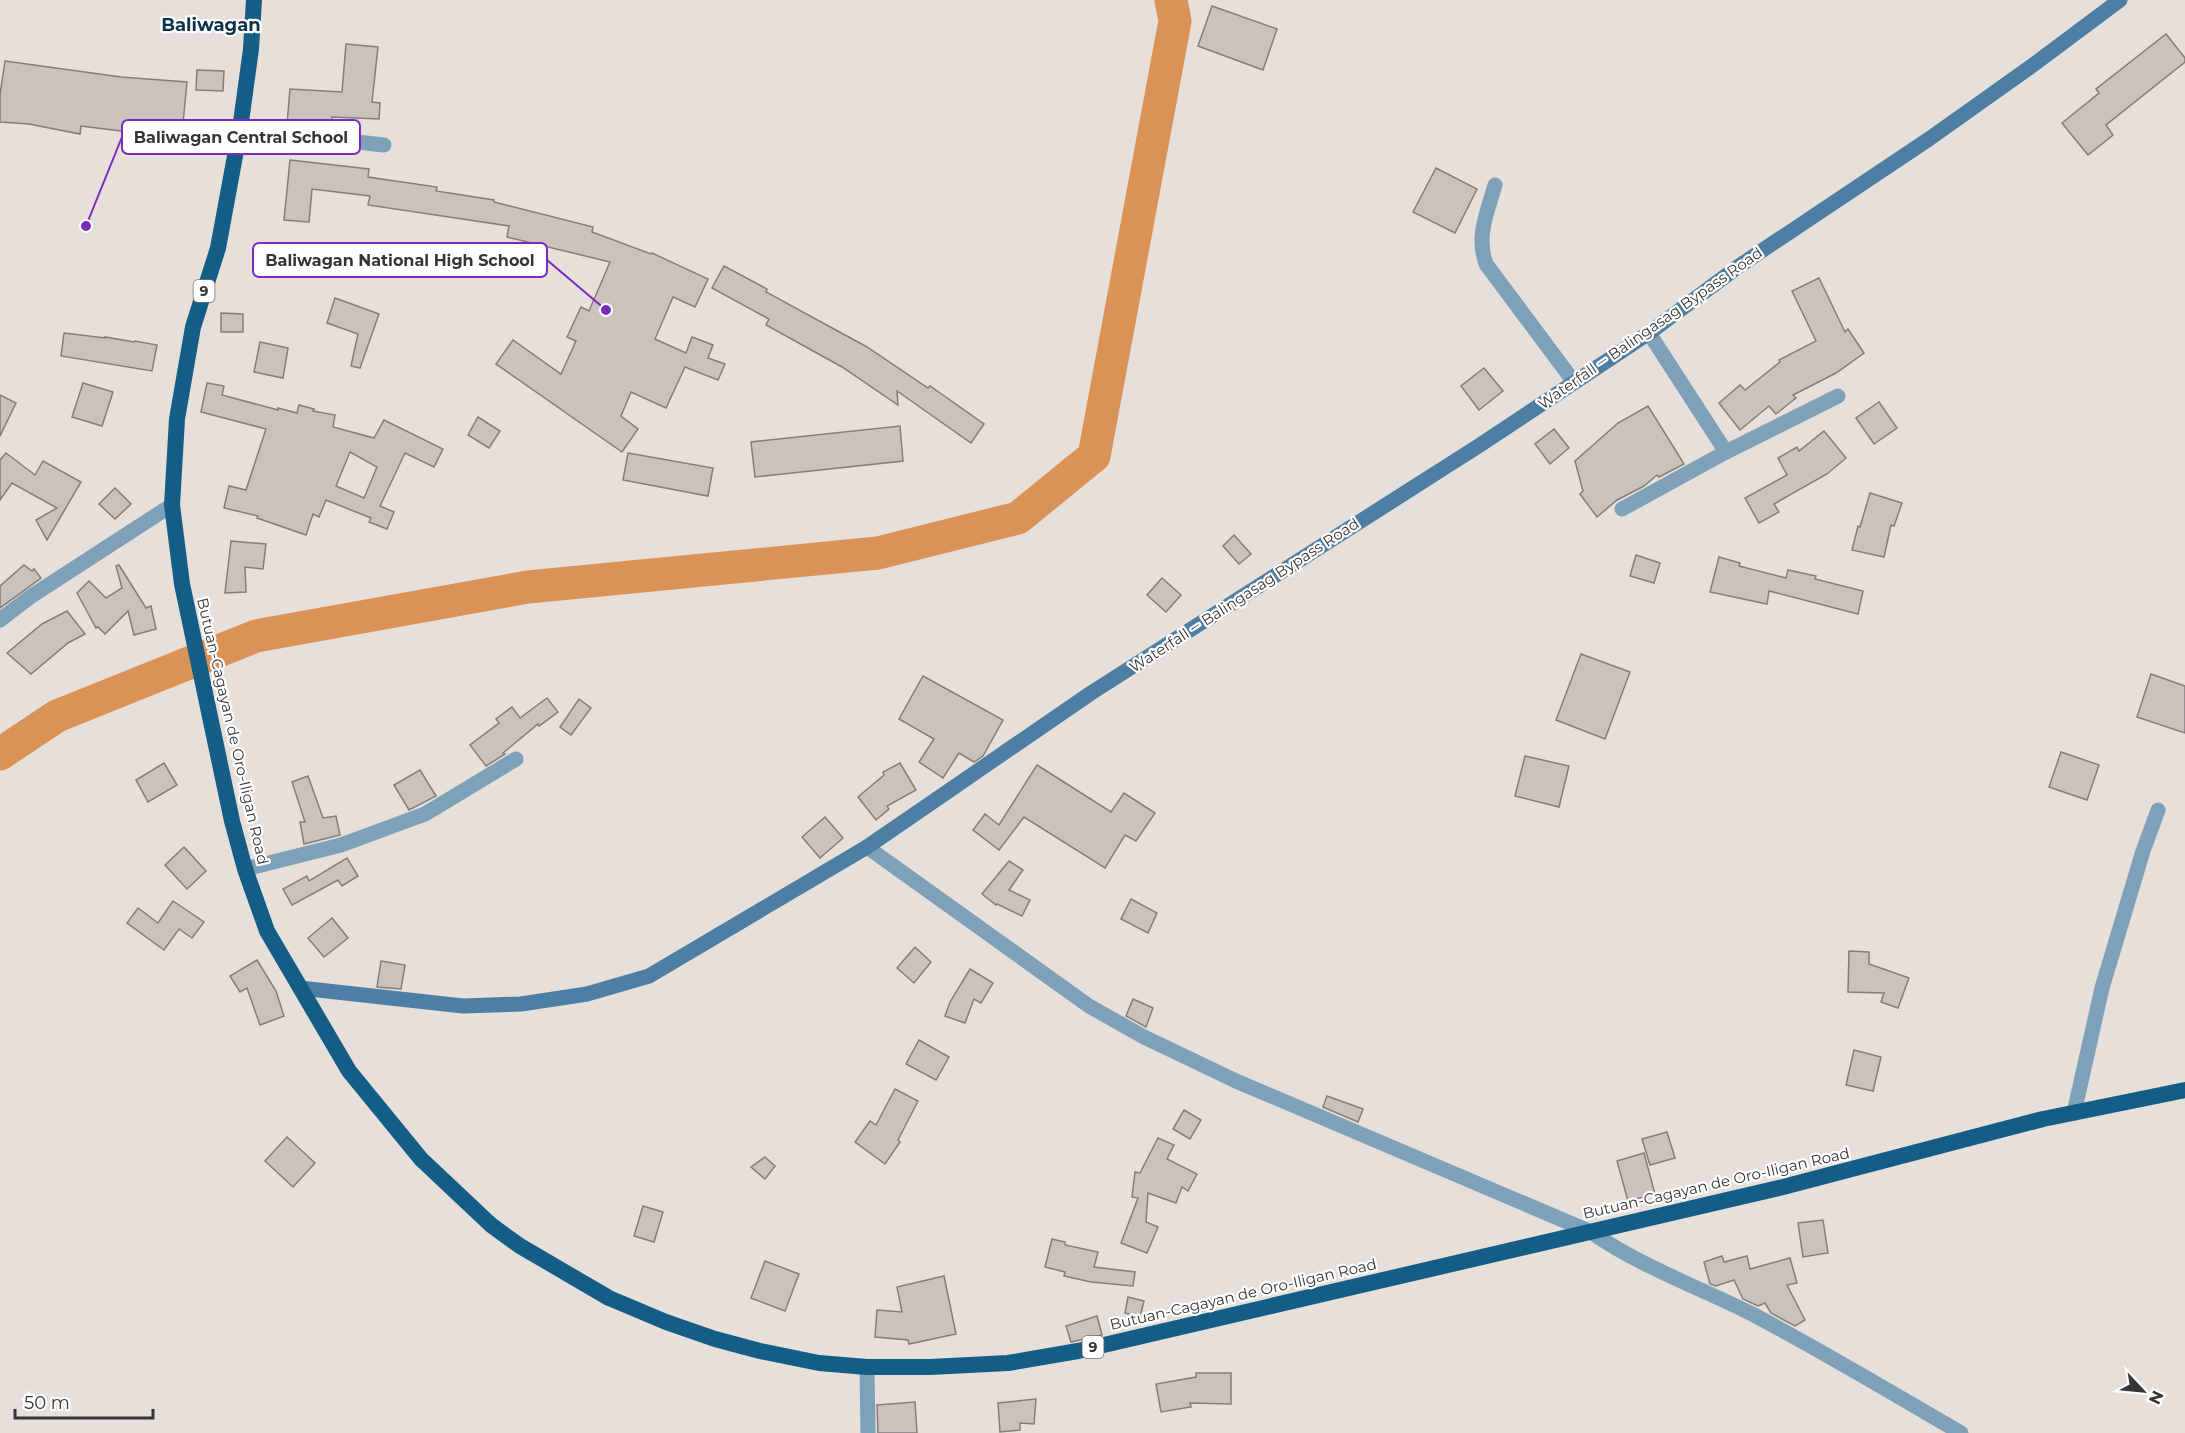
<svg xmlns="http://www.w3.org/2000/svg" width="2185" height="1433" font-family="Montserrat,sans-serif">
  <rect width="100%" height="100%" fill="#e6dfda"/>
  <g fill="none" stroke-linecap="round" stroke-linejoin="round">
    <polyline stroke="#db9257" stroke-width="33" points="0,754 57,716 256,636 528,587 878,553 1018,518 1094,456 1175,21 1171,0"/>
  </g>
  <g fill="#c9c2bd" stroke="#847e79" stroke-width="1.5" fill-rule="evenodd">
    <polygon points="1212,6 1277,29 1263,70 1198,46"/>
    <polygon points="2166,34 2185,58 2185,62 2106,125 2113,135 2088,155 2062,123 2099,93 2096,89"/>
    <polygon points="346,44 378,47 372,102 380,103 379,119 332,117 332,126 287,124 290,89 342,92"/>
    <polygon points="5,61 121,77 187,82 181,144 128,139 129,132 81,126 80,134 29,124 0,122 0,95"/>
    <polygon points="197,70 224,71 223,91 196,90"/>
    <polygon points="290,160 369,169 368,177 437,187 436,191 494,200 494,202 593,227 592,232 651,254 652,253 708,279 695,307 673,297 655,339 686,353 692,337 713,345 708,358 725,364 718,380 685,367 666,408 631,392 621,416 638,429 622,452 496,364 513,340 561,374 576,341 567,337 581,307 589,311 610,262 507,237 509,226 368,205 370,196 312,189 309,222 284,220"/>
    <polygon points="1436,168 1477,189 1455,233 1413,212"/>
    <polygon points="724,266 767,289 766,292 867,347 928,388 930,386 984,424 971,443 897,391 898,405 842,367 766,325 769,319 712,288"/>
    <polygon points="1819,278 1845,332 1848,329 1864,353 1836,373 1793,395 1796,398 1776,414 1769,406 1740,430 1719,403 1740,385 1745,390 1780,362 1779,360 1816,341 1792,291"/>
    <polygon points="335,298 379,314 360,368 351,366 358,334 327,323"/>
    <polygon points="221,313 243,314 243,332 221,332"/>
    <polygon points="64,333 105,338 105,337 134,342 135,341 157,345 152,371 61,356"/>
    <polygon points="260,342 288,348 283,378 254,372"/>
    <polygon points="1484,368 1503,391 1479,410 1461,386"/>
    <polygon points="83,383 113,392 102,426 72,417"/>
    <path d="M207,383L224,386L222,395L278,410V408L297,413L299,405L314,409L313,411L335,415L333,427L374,438L384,420L443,449L434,467L405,453L380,506L394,512L387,529L369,522L371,518L326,500L319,517L313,514L306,535L257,518L258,516L224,508L229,486L246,490L266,429L201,412ZM350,452L377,467L364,498L336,486Z"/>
    <polygon points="0,395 16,403 0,436"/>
    <polygon points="1879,402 1897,428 1874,444 1856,418"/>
    <polygon points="1648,406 1684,464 1659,477 1657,475 1644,486 1617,500 1597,517 1580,494 1583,491 1575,461 1618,423"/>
    <polygon points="478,417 500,431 489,448 468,435"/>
    <polygon points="900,426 903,461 755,477 751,442"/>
    <polygon points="1554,429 1569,448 1550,464 1535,444"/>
    <polygon points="1824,431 1846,458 1827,474 1774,504 1779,512 1759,523 1745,498 1787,475 1778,458 1797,447 1799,451"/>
    <polygon points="6,453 35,475 43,461 81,482 47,540 36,520 57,508 12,483 0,500 0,460"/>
    <polygon points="628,453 713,468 708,496 623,480"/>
    <polygon points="115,488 131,504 115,519 99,504"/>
    <polygon points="1870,493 1902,503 1894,526 1891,525 1884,557 1852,550 1858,526 1860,527"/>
    <polygon points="1234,535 1251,554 1239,564 1223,546"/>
    <polygon points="231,541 266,544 263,569 245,567 246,592 225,593"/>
    <polygon points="1636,555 1660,563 1654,583 1630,576"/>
    <polygon points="1719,557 1740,563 1739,566 1786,578 1788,570 1816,576 1815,579 1863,591 1858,614 1769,591 1767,604 1710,592"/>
    <polygon points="24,565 32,571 34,569 41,578 0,608 0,586"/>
    <polygon points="119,565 146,608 151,606 156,629 134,635 128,611 105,634 98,627 96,628 77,593 89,581 106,598 122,588 116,566"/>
    <polygon points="1162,578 1181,595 1166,612 1147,595"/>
    <polygon points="67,611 85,634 68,643 31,674 7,653 42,624"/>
    <polygon points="1581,654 1630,672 1605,739 1556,720"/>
    <polygon points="2151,674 2185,686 2185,733 2137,717"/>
    <polygon points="923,676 1003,720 983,756 974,762 959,753 943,778 919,762 934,739 899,719"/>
    <polygon points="547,698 558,712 539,726 538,724 503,753 505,754 486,766 470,745 499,723 496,719 512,707 520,718"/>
    <polygon points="579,699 591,708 571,735 560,727"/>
    <polygon points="2061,752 2099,765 2087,800 2049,787"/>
    <polygon points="1525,756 1569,766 1559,807 1515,796"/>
    <polygon points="164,763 177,785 148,802 136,780"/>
    <polygon points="900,763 916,790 887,806 889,809 876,820 858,797 884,775 883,772"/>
    <polygon points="1037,765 1111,812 1124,793 1155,813 1136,841 1125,835 1105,868 1024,817 999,850 973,830 985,814 999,825"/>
    <polygon points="420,770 436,796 409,810 394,785"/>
    <polygon points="308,776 323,818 336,816 340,835 304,844 300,822 305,822 292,782"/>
    <polygon points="825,817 843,838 820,858 802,837"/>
    <polygon points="184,847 206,871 187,889 165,865"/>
    <polygon points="347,858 358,876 342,886 338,880 292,905 283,889 307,876 309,881"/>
    <polygon points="1009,861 1023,870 1009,890 1030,900 1022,916 997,904 996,905 982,894"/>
    <polygon points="1131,899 1157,913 1148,933 1121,919"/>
    <polygon points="173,901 204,922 192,938 179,929 164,950 127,923 138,908 158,923"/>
    <polygon points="332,918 348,938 324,957 308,938"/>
    <polygon points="915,947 931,962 914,983 897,968"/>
    <polygon points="1849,951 1869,952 1869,964 1909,978 1898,1008 1881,1002 1884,993 1848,992"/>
    <polygon points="257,960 276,991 284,1016 260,1025 247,988 240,992 230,976"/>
    <polygon points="381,961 405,965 401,989 377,987"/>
    <polygon points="970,969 993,983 981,1003 974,999 965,1023 945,1016 950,1002"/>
    <polygon points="1133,999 1153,1008 1146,1027 1126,1016"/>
    <polygon points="919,1040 949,1057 936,1080 906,1064"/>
    <polygon points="1854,1050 1881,1057 1873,1091 1846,1085"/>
    <polygon points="895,1089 918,1101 898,1140 900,1142 885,1164 855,1142 870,1121 876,1125"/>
    <polygon points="1327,1096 1363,1109 1358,1122 1323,1107"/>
    <polygon points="1184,1110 1201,1120 1190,1139 1173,1129"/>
    <polygon points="1667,1132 1675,1158 1650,1165 1642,1139"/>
    <polygon points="287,1137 315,1163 293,1187 265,1161"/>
    <polygon points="1158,1138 1174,1145 1167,1159 1197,1174 1188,1191 1182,1187 1176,1203 1148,1193 1146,1222 1158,1227 1147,1253 1121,1243 1138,1198 1132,1197 1135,1172 1140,1173"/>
    <polygon points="1644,1153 1655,1194 1628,1201 1617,1161"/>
    <polygon points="765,1157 775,1166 765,1179 751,1167"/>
    <polygon points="643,1206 663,1212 654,1242 634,1236"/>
    <polygon points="1823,1220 1828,1253 1803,1257 1798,1223"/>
    <polygon points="1052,1239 1065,1242 1065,1245 1098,1252 1094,1267 1135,1272 1133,1286 1091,1282 1064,1276 1065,1272 1045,1267"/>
    <polygon points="1722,1256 1724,1262 1747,1256 1750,1269 1790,1258 1797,1283 1787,1285 1805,1320 1795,1326 1771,1313 1765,1303 1758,1306 1743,1299 1734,1280 1716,1286 1710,1284 1704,1262"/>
    <polygon points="765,1261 799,1274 785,1311 751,1298"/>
    <polygon points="944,1276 956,1334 909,1344 908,1340 875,1337 877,1310 902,1312 897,1287"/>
    <polygon points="1128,1297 1144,1301 1140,1317 1125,1313"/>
    <polygon points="1097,1316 1102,1335 1071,1342 1066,1326"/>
    <polygon points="1196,1373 1231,1373 1231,1404 1190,1403 1191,1407 1161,1412 1156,1384 1196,1377"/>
    <polygon points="1036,1399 1034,1424 1020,1423 1020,1430 1000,1432 998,1403"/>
    <polygon points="915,1402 917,1433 878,1433 877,1405"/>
  </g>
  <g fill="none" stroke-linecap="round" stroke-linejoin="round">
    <g stroke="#7ea0b8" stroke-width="15">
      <polyline points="240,129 384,145"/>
      <path d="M1495,185C1487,213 1476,236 1486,264L1574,382"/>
      <polyline points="1649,333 1726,452"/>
      <polyline points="1622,509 1726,452 1838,396"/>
      <path d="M867,847L1089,1006L1144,1037L1236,1081L1591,1232C1641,1267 1699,1287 1754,1315C1824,1352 1892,1393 1961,1433"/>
      <polyline points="245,869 341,845 425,814 516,759"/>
      <polyline points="2074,1113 2102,988 2143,851 2158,810"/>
      <polyline points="867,1367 868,1433"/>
    </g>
    <polyline stroke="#7ea0b8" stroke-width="15" points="0,620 30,597 172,505"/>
    <polyline stroke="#4c7fa3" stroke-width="15" points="300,988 463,1006 521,1004 587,994 649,976 867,847 1091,693 1480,445 1649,333 1739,266 1929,139 2033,65 2120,0"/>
    <polyline stroke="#145d86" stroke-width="16" points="254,0 251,49 240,129 218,248 193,327 177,419 172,505 182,584 232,821 245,869 267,931 349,1071 421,1159 491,1225 520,1246 609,1298 666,1322 715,1339 760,1351 819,1363 867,1367 930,1367 1008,1363 1078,1351 1783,1187 2043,1119 2185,1090"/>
  </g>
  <g text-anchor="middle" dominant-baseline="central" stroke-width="4.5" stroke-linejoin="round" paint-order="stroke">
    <g fill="#fff" stroke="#737270" stroke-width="1.5">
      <rect x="193.5" y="280" width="21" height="22" rx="4.5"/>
      <rect x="1082.5" y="1336" width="21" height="22" rx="4.5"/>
    </g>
    <g font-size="14" font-weight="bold" fill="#373533">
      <text x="204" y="291">9</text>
      <text x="1093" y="1347">9</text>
    </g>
    <g font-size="15" fill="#373533" stroke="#fff">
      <text transform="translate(1650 328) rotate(-35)">Waterfall ‒ Balingasag Bypass Road</text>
      <text transform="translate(1244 595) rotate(-33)">Waterfall ‒ Balingasag Bypass Road</text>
      <text transform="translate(233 731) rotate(77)">Butuan-Cagayan de Oro-Iligan Road</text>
      <text transform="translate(1716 1183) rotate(-13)">Butuan-Cagayan de Oro-Iligan Road</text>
      <text transform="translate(1243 1294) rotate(-13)">Butuan-Cagayan de Oro-Iligan Road</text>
    </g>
    <g font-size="18" font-weight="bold" fill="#0c334b" stroke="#fff">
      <text x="211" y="25">Baliwagan</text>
    </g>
  </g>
  <path fill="none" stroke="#7b2cbf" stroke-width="2" d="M86 226L122 137M606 310L547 260"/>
  <g fill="#7b2cbf" stroke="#fff" stroke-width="2">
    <circle cx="86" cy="226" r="6"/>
    <circle cx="606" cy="310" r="6"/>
  </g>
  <g fill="#fff" stroke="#7b2cbf" stroke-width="2">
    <rect x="122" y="120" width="238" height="34" rx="6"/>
    <rect x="253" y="243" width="294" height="34" rx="6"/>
  </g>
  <g font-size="16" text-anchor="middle" font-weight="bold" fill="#373533">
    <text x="241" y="143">Baliwagan Central School</text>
    <text x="400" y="266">Baliwagan National High School</text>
  </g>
  <g transform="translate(2143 1391) rotate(116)" stroke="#ffffff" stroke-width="4.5" paint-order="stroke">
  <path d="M0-4.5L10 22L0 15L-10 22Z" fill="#373533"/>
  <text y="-9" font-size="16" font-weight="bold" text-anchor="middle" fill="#373533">N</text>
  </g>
  <path d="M15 1409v9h138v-9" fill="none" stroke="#373533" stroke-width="3"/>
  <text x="24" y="1409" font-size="18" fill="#373533" stroke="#ffffff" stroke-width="4.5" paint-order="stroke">50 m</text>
</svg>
